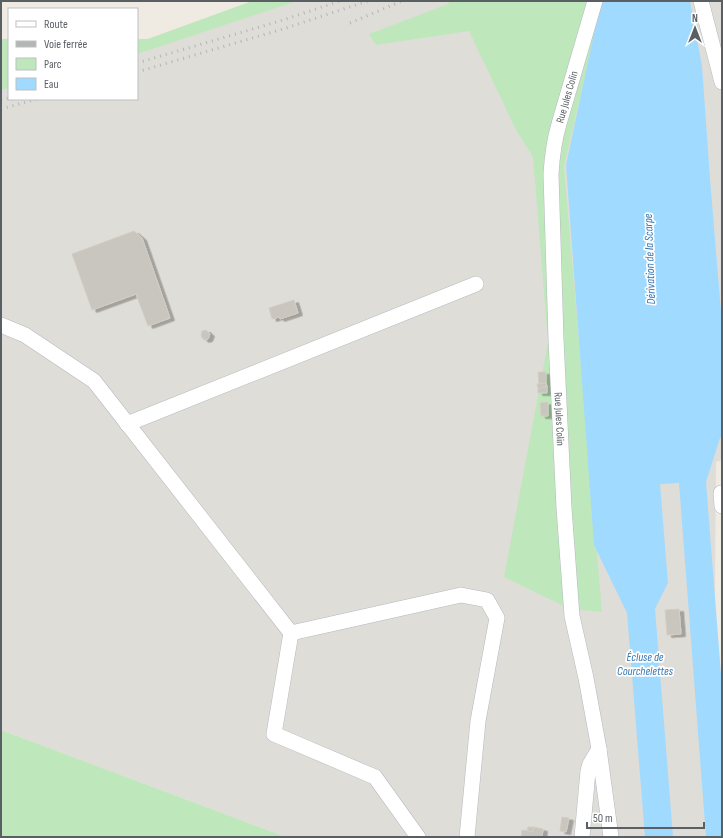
<svg xmlns="http://www.w3.org/2000/svg" width="723" height="838" font-family="'Sofia Sans Condensed',sans-serif">
  <defs>
    <filter id="shadow"><feDropShadow dx="4.5" dy="2.5" stdDeviation="0" flood-color="#0004"/></filter>
  </defs>
  <rect width="100%" height="100%" fill="#efebe2"/>
  <polygon fill="#dfddd7" points="253,1 722,1 722,460 716,462 713,837 286,837 1,730 1,39 9,39 9,99 137,99 137,39 148,39"/>
  <g fill="#bee8bc">
    <polygon points="252,1 297,1 137,54 137,39 148,39"/>
    <polygon points="450,1 603,1 564,166 602,612 570,609 504,577 548,342 533,157 516,130 469,31 376,45 369,34 448,4"/>
    <polygon points="1,39 9,39 9,88 1,90"/>
    <polygon points="1,730 286,837 1,837"/>
  </g>
  <polygon fill="#a1daff" points="601,1 690,1 702,66 710,179 722,324 722,437 720,438 706,482 722,687 722,837 706,837 679,483 660,484 668,583 655,609 673,837 645,837 627,613 594,545 566,165"/>
  <g fill="#c9c6bf" stroke="#d4cdc0" filter="url(#shadow)">
    <polygon points="134,231 142,238 170,318 148,326 136,294 92,310 72,254"/>
    <polygon points="294,300 298,313 280,319 279,317 272,319 269,308"/>
    <polygon points="206,330 210,334 208,339 204,340 201,336 202,331"/>
    <polygon points="538,372 546,372 546,383 539,384"/>
    <polygon points="546,383 547,386 538,389 537,384"/>
    <polygon points="547,386 547,393 538,393 538,389"/>
    <polygon points="548,402 548,416 541,416 540,403"/>
    <polygon points="679,609 681,634 667,635 665,610"/>
    <polygon points="562,817 569,818 566,832 560,831"/>
    <polygon points="528,827 534,827 533,832 527,831"/>
    <polygon points="534,827 543,829 542,837 521,837 522,830 533,832"/>
  </g>
  <g fill="none" stroke-linecap="round" stroke-linejoin="round">
    <defs>
      <g id="minor">
        <path id="s1" d="M595,1L559,124C554,141 552,157 551,174L556,339L564,508L572,616L586,678L599,749L611,837"/>
        <polyline points="701,1 722,82"/>
        <polyline points="1,325 25,335 94,381 291,633 274,734 375,777 418,837"/>
        <polyline points="127,424 476,284"/>
        <polyline points="722,493 721,493 722,506"/>
        <polyline points="291,633 461,595 487,600 497,618 478,721 467,837"/>
        <polyline points="582,837 588,771 590,764 599,749"/>
      </g>
    </defs>
    <use href="#minor" stroke="#b5b9be" stroke-width="16"/>
    <use href="#minor" stroke="#fff" stroke-width="15"/>
    <g stroke="#b4b5b5" stroke-width="3" stroke-dasharray="1 5" stroke-linecap="butt">
      <polyline points="350,23 402,1"/>
      <polyline points="137,63 280,21 340,1"/>
      <polyline points="137,72 283,29 368,1"/>
      <polyline points="1,100 9,98"/>
      <polyline points="1,109 37,99"/>
    </g>
  </g>
  <g text-anchor="middle" dominant-baseline="central" stroke-width="3.5" stroke-linejoin="round" paint-order="stroke">
    <g font-size="11" fill="#5a5f64" stroke="#fff">
      <text transform="translate(567 97) rotate(-74)">Rue Jules Colin</text>
      <text stroke="none"><textPath href="#s1" startOffset="424">Rue Jules Colin</textPath></text>
    </g>
    <g font-size="12" font-style="italic" fill="#3575b0" stroke="#fff">
      <text transform="translate(650 259) rotate(-92)">Dérivation de la Scarpe</text>
      <text x="645" y="657">Écluse de<tspan x="645" dy="14">Courchelettes</tspan></text>
    </g>
  </g>
  <rect width="723" height="838" fill="none" stroke="#5a5f64" stroke-width="4"/>
  <rect x="8" y="8" width="130" height="92" fill="#ffffff" stroke="#bdbfc1"/>
  <rect x="16" y="21" width="20" height="6" fill="#ffffff" stroke="#bdbfc1"/>
  <text x="44" y="28" font-size="12" fill="#5a5f64">Route</text>
  <rect x="16" y="41" width="20" height="6" fill="#b4b5b5" stroke="#bdbfc1"/>
  <text x="44" y="48" font-size="12" fill="#5a5f64">Voie ferrée</text>
  <rect x="16" y="58" width="20" height="12" fill="#bee8bc" stroke="#bdbfc1"/>
  <text x="44" y="68" font-size="12" fill="#5a5f64">Parc</text>
  <rect x="16" y="78" width="20" height="12" fill="#a1daff" stroke="#bdbfc1"/>
  <text x="44" y="88" font-size="12" fill="#5a5f64">Eau</text>
  <g transform="translate(695 28)" stroke="#ffffff" stroke-width="3" paint-order="stroke">
  <path d="M0-3L7 15L0 10L-7 15Z" fill="#5a5f64"/>
  <text y="-6" font-size="11" font-weight="bold" text-anchor="middle" fill="#5a5f64">N</text>
  </g>
  <path d="M587 822v6h117v-6" fill="none" stroke="#5a5f64" stroke-width="2"/>
  <text x="593" y="822" font-size="12" fill="#5a5f64" stroke="#ffffff" stroke-width="3" paint-order="stroke">50 m</text>
</svg>
